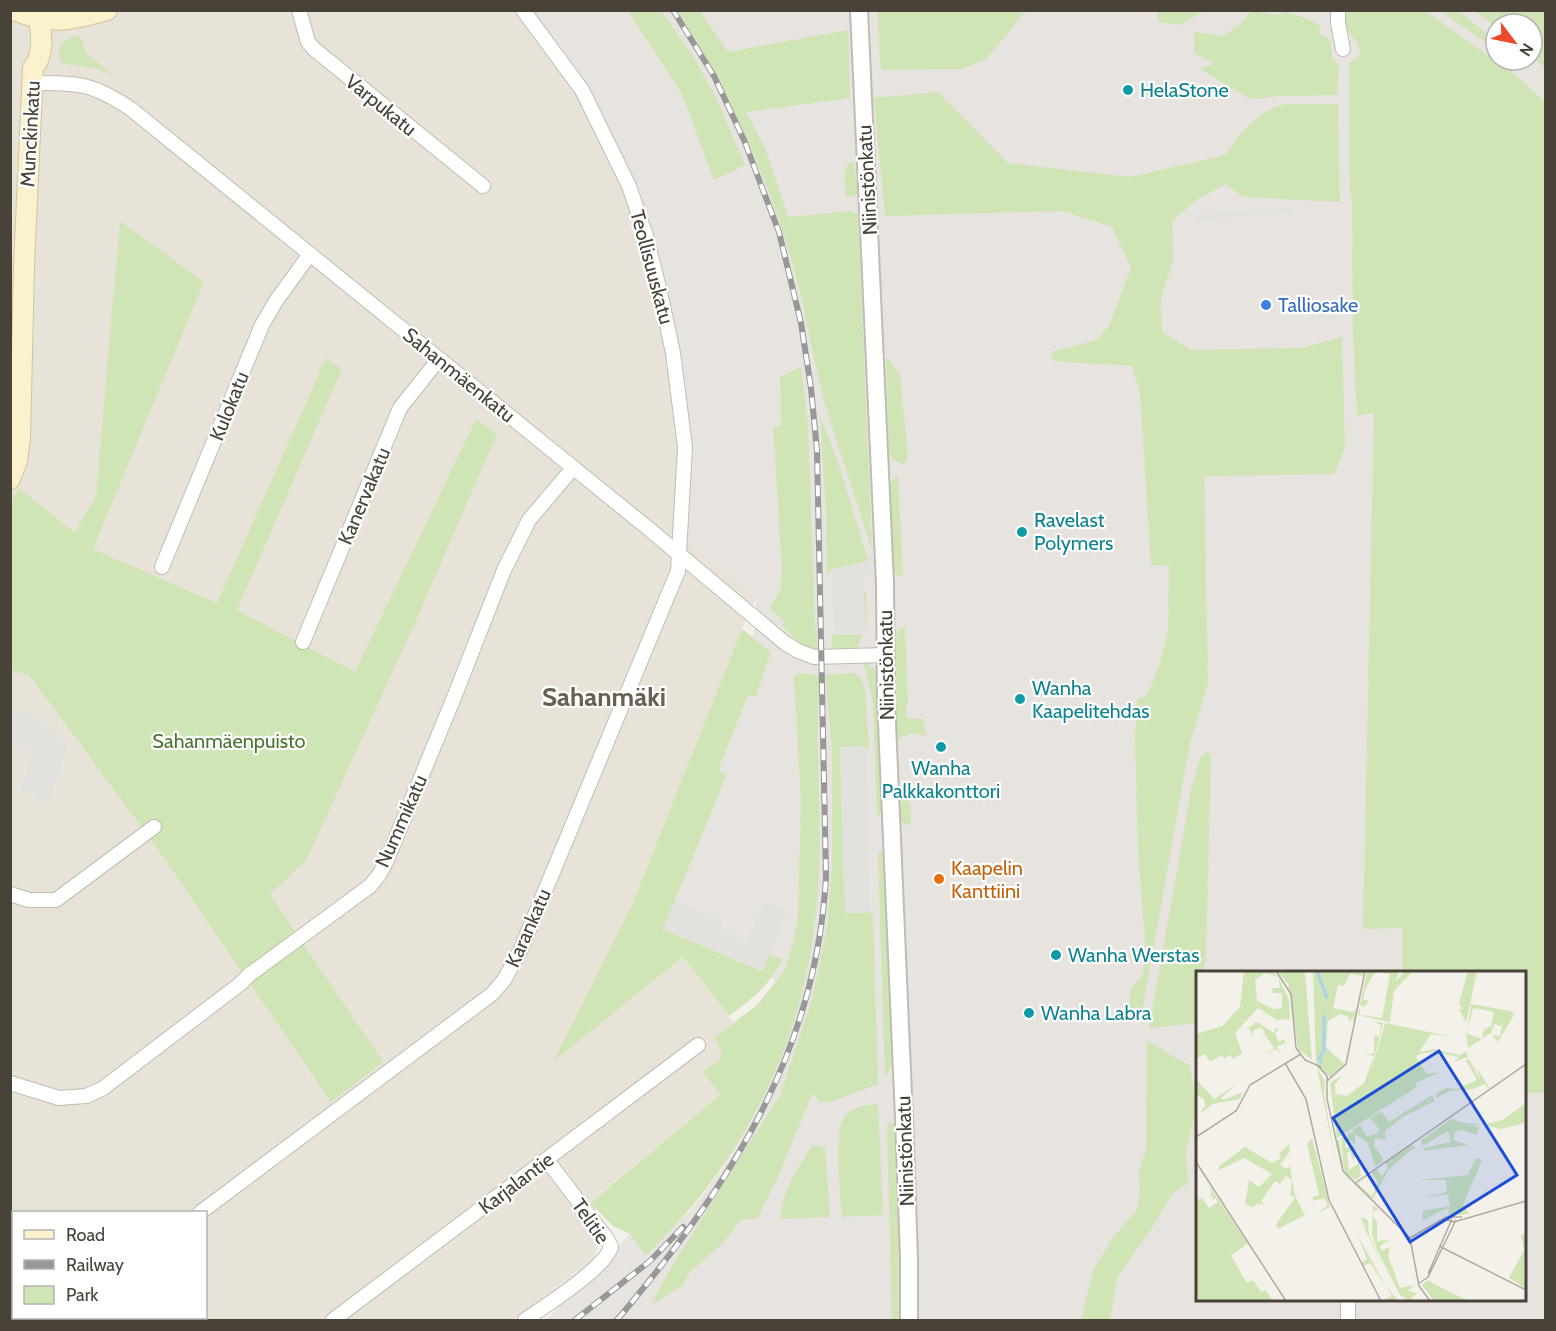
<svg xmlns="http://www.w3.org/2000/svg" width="1556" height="1331" font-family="Cabin,sans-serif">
  <rect width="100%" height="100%" fill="#f4f1ea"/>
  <path fill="#e8e3d9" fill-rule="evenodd" d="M10,11H529L588,85L639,190L678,351L693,456L688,542L757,596L742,629L631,907L554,1061L683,957L734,1023L714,1038L722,1053L719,1060L720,1095L579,1211L596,1237L598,1246L593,1259L513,1320H11ZM14,1212H206V1318H14Z"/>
  <path fill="#e7e3df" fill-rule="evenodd" d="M529,11H1545V1320H546L630,1234L647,1256L695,1205L723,1168L753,1119L779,1065L778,1048L792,995L763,971L656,925L748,694L757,596L688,542L693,456L678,351L639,190L588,85ZM1496,24H1532V60H1496ZM1198,972H1524V1300H1198Z"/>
  <g fill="#cfe5b6">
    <polygon points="1022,10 1025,12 986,59 963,69 881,70 877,11"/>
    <polygon points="628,11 661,11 695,59 718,102 745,165 714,180 682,94"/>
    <path d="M678,11H700L728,52L848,30L850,98L746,112L765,148L788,217L850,211L858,214L872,551C857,502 840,453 825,404C812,357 806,309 792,262C767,173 727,89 678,11Z"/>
    <polygon points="1153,11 1203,10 1203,11 1181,25 1159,22 1157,12"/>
    <polygon points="1252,11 1276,15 1286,12 1308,19 1320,26 1319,34 1331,40 1332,59 1339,64 1337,95 1278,96 1258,99 1248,98 1200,69 1214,64 1194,53 1194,32 1223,36 1239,25"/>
    <path d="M1346,11H1425L1512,72L1545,102V1093H1525L1524,972H1402V928L1363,929L1374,413L1357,416L1353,336L1352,202L1350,192L1349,160V63C1374,52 1350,40 1346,26C1345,22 1346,15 1346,11Z"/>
    <polygon points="1440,11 1458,11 1496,41 1496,49"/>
    <polygon points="1475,11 1545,11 1545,68 1532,56 1532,24 1496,24 1496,27"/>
    <path d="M76,36L81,38L86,53L114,76L95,68L64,64C51,50 62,41 76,36Z"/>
    <path d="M938,92L1008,163L1131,177L1225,155C1238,136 1257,112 1281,105C1294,102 1323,105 1338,104L1340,202L1243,197L1226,184L1199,198L1172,221L1173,261L1161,299L1162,332L1191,350L1301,348L1342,337L1345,447L1334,474L1204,476L1208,683L1190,743L1142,1012L1128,1011L1131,988L1143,975L1145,942L1138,852L1135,740L1137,700L1148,694L1160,663L1168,632L1169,566L1151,565L1140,394L1132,366L1054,361L1051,352L1097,340L1110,324L1131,267L1112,227L1063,211L885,216L874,98Z"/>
    <polygon points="854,162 858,192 856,196 846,197 844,174 848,163"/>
    <polygon points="120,221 204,282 93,549 217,603 326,358 342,369 237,610 355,672 476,419 497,434 414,625 306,861 270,894 383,1062 331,1102 157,848 30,676 11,670 11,503 19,488 75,533 96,495"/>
    <path d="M886,357L900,374L908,457L904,464C895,463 892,459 889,451Z"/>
    <polygon points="801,367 808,423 815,622 818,651 800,644 782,625 784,622 769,608 780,591 782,569 773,426 781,426 780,377"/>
    <path d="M820,415L840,468L868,560C855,568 837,563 827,575L826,514Z"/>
    <polygon points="898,475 903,574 897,577 893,568 890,488 891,481"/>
    <polygon points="866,591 867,628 860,640 857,649 832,651 832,635 863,635 866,631 863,592"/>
    <path d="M905,627L908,704H906V718L923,719L926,736L913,733L901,737L898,741L895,739C893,702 889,665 898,629Z"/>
    <path d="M742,629L771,652L756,697L748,695L718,770L727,774L663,929L762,971L770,954L782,959C771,985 750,1000 729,1016L683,957L553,1062L631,907Z"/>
    <polygon points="866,663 874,669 878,684 883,809 877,818 873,702 864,664"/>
    <path d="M802,673L820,676C814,741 822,806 819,871C813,1025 755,1149 646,1256L630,1234L613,1226L590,1203L720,1095L703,1071L719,1060L722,1053L714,1038L757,1005L784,971L793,943L798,919L801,799L794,676Z"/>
    <polygon points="854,673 862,680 865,689 869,749 865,750 865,746 840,747 845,913 873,912 878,1084 836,1100 820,1103 813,1092 779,1175 757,1219 742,1219 722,1244 690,1272 682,1286 651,1305 670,1269 780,1095 812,999 827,928 832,864 832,749 825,675"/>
    <polygon points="1207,752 1211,755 1206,955 1204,972 1198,972 1197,1023 1149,1028 1192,785 1201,757"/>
    <path d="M917,785L918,795L910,796L911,824L906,825C896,817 897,801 899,789L904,786Z"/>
    <polygon points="881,851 885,851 894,1061 885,1078 878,854"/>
    <path d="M1147,1041C1162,1048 1174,1059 1190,1065L1195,1104L1194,1120L1186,1150L1188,1177L1187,1185L1182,1186L1172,1194L1152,1228L1117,1278L1110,1320H1081L1094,1268L1113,1238L1138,1208L1140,1190L1139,1170L1146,1149Z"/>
    <path d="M878,1104L883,1215L842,1217C841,1196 833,1133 844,1117C851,1107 867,1105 878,1104Z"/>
    <polygon points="898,1122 902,1269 901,1320 892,1320 887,1128 888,1123"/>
    <path d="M813,1145L825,1147L830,1217L780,1219C783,1191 797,1168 813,1145Z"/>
  </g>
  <g fill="#e3e1de">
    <polygon points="1292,207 1293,212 1196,220 1196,215"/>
    <polygon points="872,549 875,579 872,576 867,577 864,579 863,587 866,631 863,635 834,635 831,569 861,565 868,560"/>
    <polygon points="10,709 31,714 55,732 67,748 48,805 40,802 36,796 20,791 33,751 11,744"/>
    <polygon points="865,746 871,913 845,913 840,747"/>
    <polygon points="675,901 722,920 720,929 747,941 764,901 788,911 763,971 663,929"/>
  </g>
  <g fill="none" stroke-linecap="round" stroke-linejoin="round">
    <defs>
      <g id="minor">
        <polyline points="299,10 308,42 314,49 483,186"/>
        <polyline points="1338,10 1338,23 1343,49"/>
        <path d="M33,83C80,83 92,83 131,109L649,529L785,643L798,651L814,657L886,655"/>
        <polyline points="162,567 262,325 276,301 310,254"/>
        <polyline points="303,642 400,408 439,359"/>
        <polyline points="10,894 29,900 56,900 154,827"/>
        <polyline points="10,1083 59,1098 86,1096 102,1089 240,984 249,975 370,886 379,875 386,862 455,695 504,570 529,520 573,468"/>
        <polyline points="201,1212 492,994 504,980 520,951 678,571 685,447 673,353 660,292 646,236 629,186 582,90 523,10"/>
        <polyline points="10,1268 14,1269"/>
        <polyline points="1348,1300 1348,1320"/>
        <polyline points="333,1320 698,1045"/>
        <path d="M525,1320C545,1306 605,1268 611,1247L607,1239L547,1160"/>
      </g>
      <polyline id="tertiary" points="859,10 885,583 886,700 904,1118 909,1258 909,1320"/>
      <g id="secondary">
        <path d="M14,10C51,25 69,21 107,10"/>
        <path d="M10,479L17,461L20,439L24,266L33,68C44,55 42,36 39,20"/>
      </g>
    </defs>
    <use href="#minor" stroke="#c2bcb0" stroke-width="16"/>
    <use href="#tertiary" stroke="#c2bcb0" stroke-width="20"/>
    <use href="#secondary" stroke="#d1c49d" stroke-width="22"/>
    <use href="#minor" stroke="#fff" stroke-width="14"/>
    <use href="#tertiary" stroke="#fff" stroke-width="16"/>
    <use href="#secondary" stroke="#fbf1cd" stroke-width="20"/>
    <defs>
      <g id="rail">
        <polyline points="575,1320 650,1261 683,1227"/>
        <path d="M617,1320C728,1189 817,1052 826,876L817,451L811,388L801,323L779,232L744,140L714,76L673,10"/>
      </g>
    </defs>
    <use href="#rail" stroke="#989898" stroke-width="6"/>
    <use href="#rail" stroke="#fff" stroke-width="4" stroke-dasharray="11" stroke-linecap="butt"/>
  </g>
  <g fill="#0f9aa8" stroke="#fff" stroke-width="2">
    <circle cx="1128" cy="90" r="6"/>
    <circle cx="1022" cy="532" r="6"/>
    <circle cx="1020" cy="699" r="6"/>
    <circle cx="941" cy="747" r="6"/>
    <circle cx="1056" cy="955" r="6"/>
    <circle cx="1029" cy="1013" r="6"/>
  </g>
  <circle fill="#3f7fe0" stroke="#fff" stroke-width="2" cx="1266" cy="305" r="6"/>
  <circle fill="#e8710a" stroke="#fff" stroke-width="2" cx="939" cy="879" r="6"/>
  <g text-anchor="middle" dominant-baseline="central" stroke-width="4.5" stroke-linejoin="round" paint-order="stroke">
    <g font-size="20" fill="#0d838f" stroke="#fff" text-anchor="start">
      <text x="1140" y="90">HelaStone</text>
      <text x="1034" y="520">Ravelast<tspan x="1034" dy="23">Polymers</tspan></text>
      <text x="1032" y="688">Wanha<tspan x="1032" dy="23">Kaapelitehdas</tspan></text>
      <text x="941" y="768" text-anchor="middle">Wanha<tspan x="941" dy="23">Palkkakonttori</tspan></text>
      <text x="1068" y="955">Wanha Werstas</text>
      <text x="1041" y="1013">Wanha Labra</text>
    </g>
    <g font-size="20" fill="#484239" stroke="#fff">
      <text transform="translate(381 105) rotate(39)">Varpukatu</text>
      <text transform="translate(30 134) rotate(-87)">Munckinkatu</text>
      <text transform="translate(867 180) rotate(-93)">Niinistönkatu</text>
      <text transform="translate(652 267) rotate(75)">Teollisuuskatu</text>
      <text transform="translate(459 375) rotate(39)">Sahanmäenkatu</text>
      <text transform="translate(229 406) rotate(-68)">Kulokatu</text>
      <text transform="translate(364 496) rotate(-67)">Kanervakatu</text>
      <text transform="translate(886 665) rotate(-91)">Niinistönkatu</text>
      <text transform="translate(401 821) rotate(-66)">Nummikatu</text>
      <text transform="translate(528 928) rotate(-66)">Karankatu</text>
      <text transform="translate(905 1151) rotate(-92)">Niinistönkatu</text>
      <text transform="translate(516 1183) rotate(-37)">Karjalantie</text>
      <text transform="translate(591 1221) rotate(55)">Telitie</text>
    </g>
    <g font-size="20" fill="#366cbe" stroke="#fff" text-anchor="start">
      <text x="1278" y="305">Talliosake</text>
    </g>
    <g font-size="20" fill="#49762f" stroke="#fff">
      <text x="229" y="741">Sahanmäenpuisto</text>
    </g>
    <g font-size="20" fill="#c56008" stroke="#fff" text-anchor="start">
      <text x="951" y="868">Kaapelin<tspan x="951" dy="23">Kanttiini</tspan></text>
    </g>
    <g font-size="26" font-weight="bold" fill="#6a6051" stroke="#fff">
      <text x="604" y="697">Sahanmäki</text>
    </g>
  </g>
  <g transform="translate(1196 971)">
    <rect width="330" height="330" fill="#f4f1ea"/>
    <path d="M48,0H76L82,6L93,29L94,48L81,49L62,37L39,62L46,82L37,88L34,84L28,88L26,84L14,91L9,83L0,88V63L26,55L44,36ZM69,2L82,6L84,17H76L77,22H86V37L77,38L61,30L59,9ZM81,0H109L116,89L102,78L92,13ZM117,0L168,1L166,5L154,3L148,15L142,14L137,37L157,41L161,37L157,52V46L153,51V46L144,43L132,50L130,76L148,93L135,107L120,94ZM171,0H203L200,10L209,0H217L198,20L194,51L162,44L164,36V44L186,47L194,3L180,1L176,6L169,19L167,29H173L169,36L164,34ZM272,0H281L270,52L263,38H267L263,32ZM275,33L315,40L318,44L302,71L296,64L304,65L306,55L298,53L295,62L272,77L270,62L286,68L288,58L295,55L298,41L277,37L271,61ZM176,50L187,52L173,107L189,52L262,67L235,63L223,81L238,78L264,84L270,80L272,86L258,91L263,86L237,81L223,83L220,86L231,103L245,101L219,112L221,116L141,167L134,112L147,104L139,113L140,127L141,123L151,125L168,112L178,85L167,82L178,83V64L183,65L185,54ZM61,51L78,62L80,57H83L79,63L83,71L88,68L90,72L81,75L84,82L79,78L69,84L78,77L70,65L60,71L70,64L65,56L57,60V66L54,58H50ZM273,88L284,108L281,97L293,116V118L288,113L278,118L254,120L240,127V123L250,117L261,118L281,109L270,90L265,92ZM121,96L129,111L128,122L140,194ZM0,108L18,128L41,113L25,127L27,129L47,121L44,128L17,133L2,144L9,135L8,128L0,124ZM236,124L239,130L207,146L189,160L190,169L179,167L178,175L188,189L179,196L172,172L159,163V173L151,167L153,161L158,163L156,159L164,154L171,165L181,163L183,158L174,147L186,141L193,151ZM330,132V150L325,153L305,158L287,154L306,149ZM257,147L262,151L286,154H271L282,156L281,164L266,159L259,161L257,169L272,174L228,180V177L255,171L252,160L227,175L225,169ZM149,165L150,177L158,175L160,184L157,190L154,180L151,183L153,199L163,192L165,205L160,209L150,203L144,189L140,170L143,168L148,198L145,167ZM116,167L134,236L122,242L132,234L128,227L117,230L116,226L123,224L111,173ZM93,173L94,180L84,194L91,198L94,195L99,225L109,244L82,258L80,253L99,227L94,224L96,209L90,205L84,213L79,210L65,230L69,235L62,232L57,236L49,233L53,209L63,216L76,203L48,187L23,199V195L49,176L76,192L85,187L83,183ZM215,174L219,176L193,198L177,228L161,215L164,209L163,214L176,225L182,210L175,201L180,198L186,205L192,197L189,191ZM280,187L286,189L267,234L273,243L252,245L253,238H249L226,250L227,240L254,235L252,223L227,227L251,221L250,209H224L272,204ZM143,200L173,267L165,246L172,249L173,263L188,299ZM13,215L52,273L35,284L46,304L51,312L57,309L65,321L70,319L77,330H0V229L6,227L13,237L22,231L19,227L16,229L17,224L14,227L15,222L12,224L15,222ZM177,234L183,239H178L177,245L181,251V270L193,269L184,275L185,280L194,276L192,285L204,317L218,314L212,320L221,322L213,330L204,324L181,279L176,263ZM330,262V318L313,307L328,279L325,264ZM162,265L189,314L202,330H186L196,325L174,292L168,295L166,291L171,288ZM232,309L244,316L273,330H238L226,314Z" fill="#cfe5b6" fill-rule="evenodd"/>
    <path fill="none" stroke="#abd1ec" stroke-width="3" d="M121,0L131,27M126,92L123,87L128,79V44"/>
    <path fill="none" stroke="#afaba3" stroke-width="1.5" d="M80,0L95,23L100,77L109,89L125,96M89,92L110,128L133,229L185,330M122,95L131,105V128L147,200L214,267M131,110L150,93L169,0M0,166L40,140L54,114L105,83M0,191L90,330M158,213L330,93M247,248L258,251L330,230M214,267L223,315L234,330M214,267L250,246H266M243,275L330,319M232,303L256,248M222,313L232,306L260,249"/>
    <path fill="#1d4ed8" fill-opacity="0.15" stroke="#1d4ed8" stroke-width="3" d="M243,80L321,204L214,271L137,147Z"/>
    <rect width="330" height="330" fill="none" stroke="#484239" stroke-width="3"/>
  </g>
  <rect width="1556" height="1331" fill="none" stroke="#484239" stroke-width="24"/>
  <rect x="12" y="1211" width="195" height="108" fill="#ffffff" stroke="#b6b3b0" stroke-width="1.5"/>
  <rect x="24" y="1230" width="30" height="9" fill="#fbf1cd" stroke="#b6b3b0" stroke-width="1.5"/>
  <text x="66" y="1241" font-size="18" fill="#484239">Road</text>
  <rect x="24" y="1260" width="30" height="9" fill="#989898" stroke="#b6b3b0" stroke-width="1.5"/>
  <text x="66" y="1271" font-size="18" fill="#484239">Railway</text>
  <rect x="24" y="1286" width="30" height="18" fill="#cfe5b6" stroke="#b6b3b0" stroke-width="1.5"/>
  <text x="66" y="1301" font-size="18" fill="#484239">Park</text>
  <g transform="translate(1514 42) rotate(122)"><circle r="28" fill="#ffffff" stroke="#b6b3b0" stroke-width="1.5"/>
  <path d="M0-4.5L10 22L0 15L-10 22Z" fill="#ec4929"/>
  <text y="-9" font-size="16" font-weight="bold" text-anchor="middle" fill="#484239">N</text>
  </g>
</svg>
